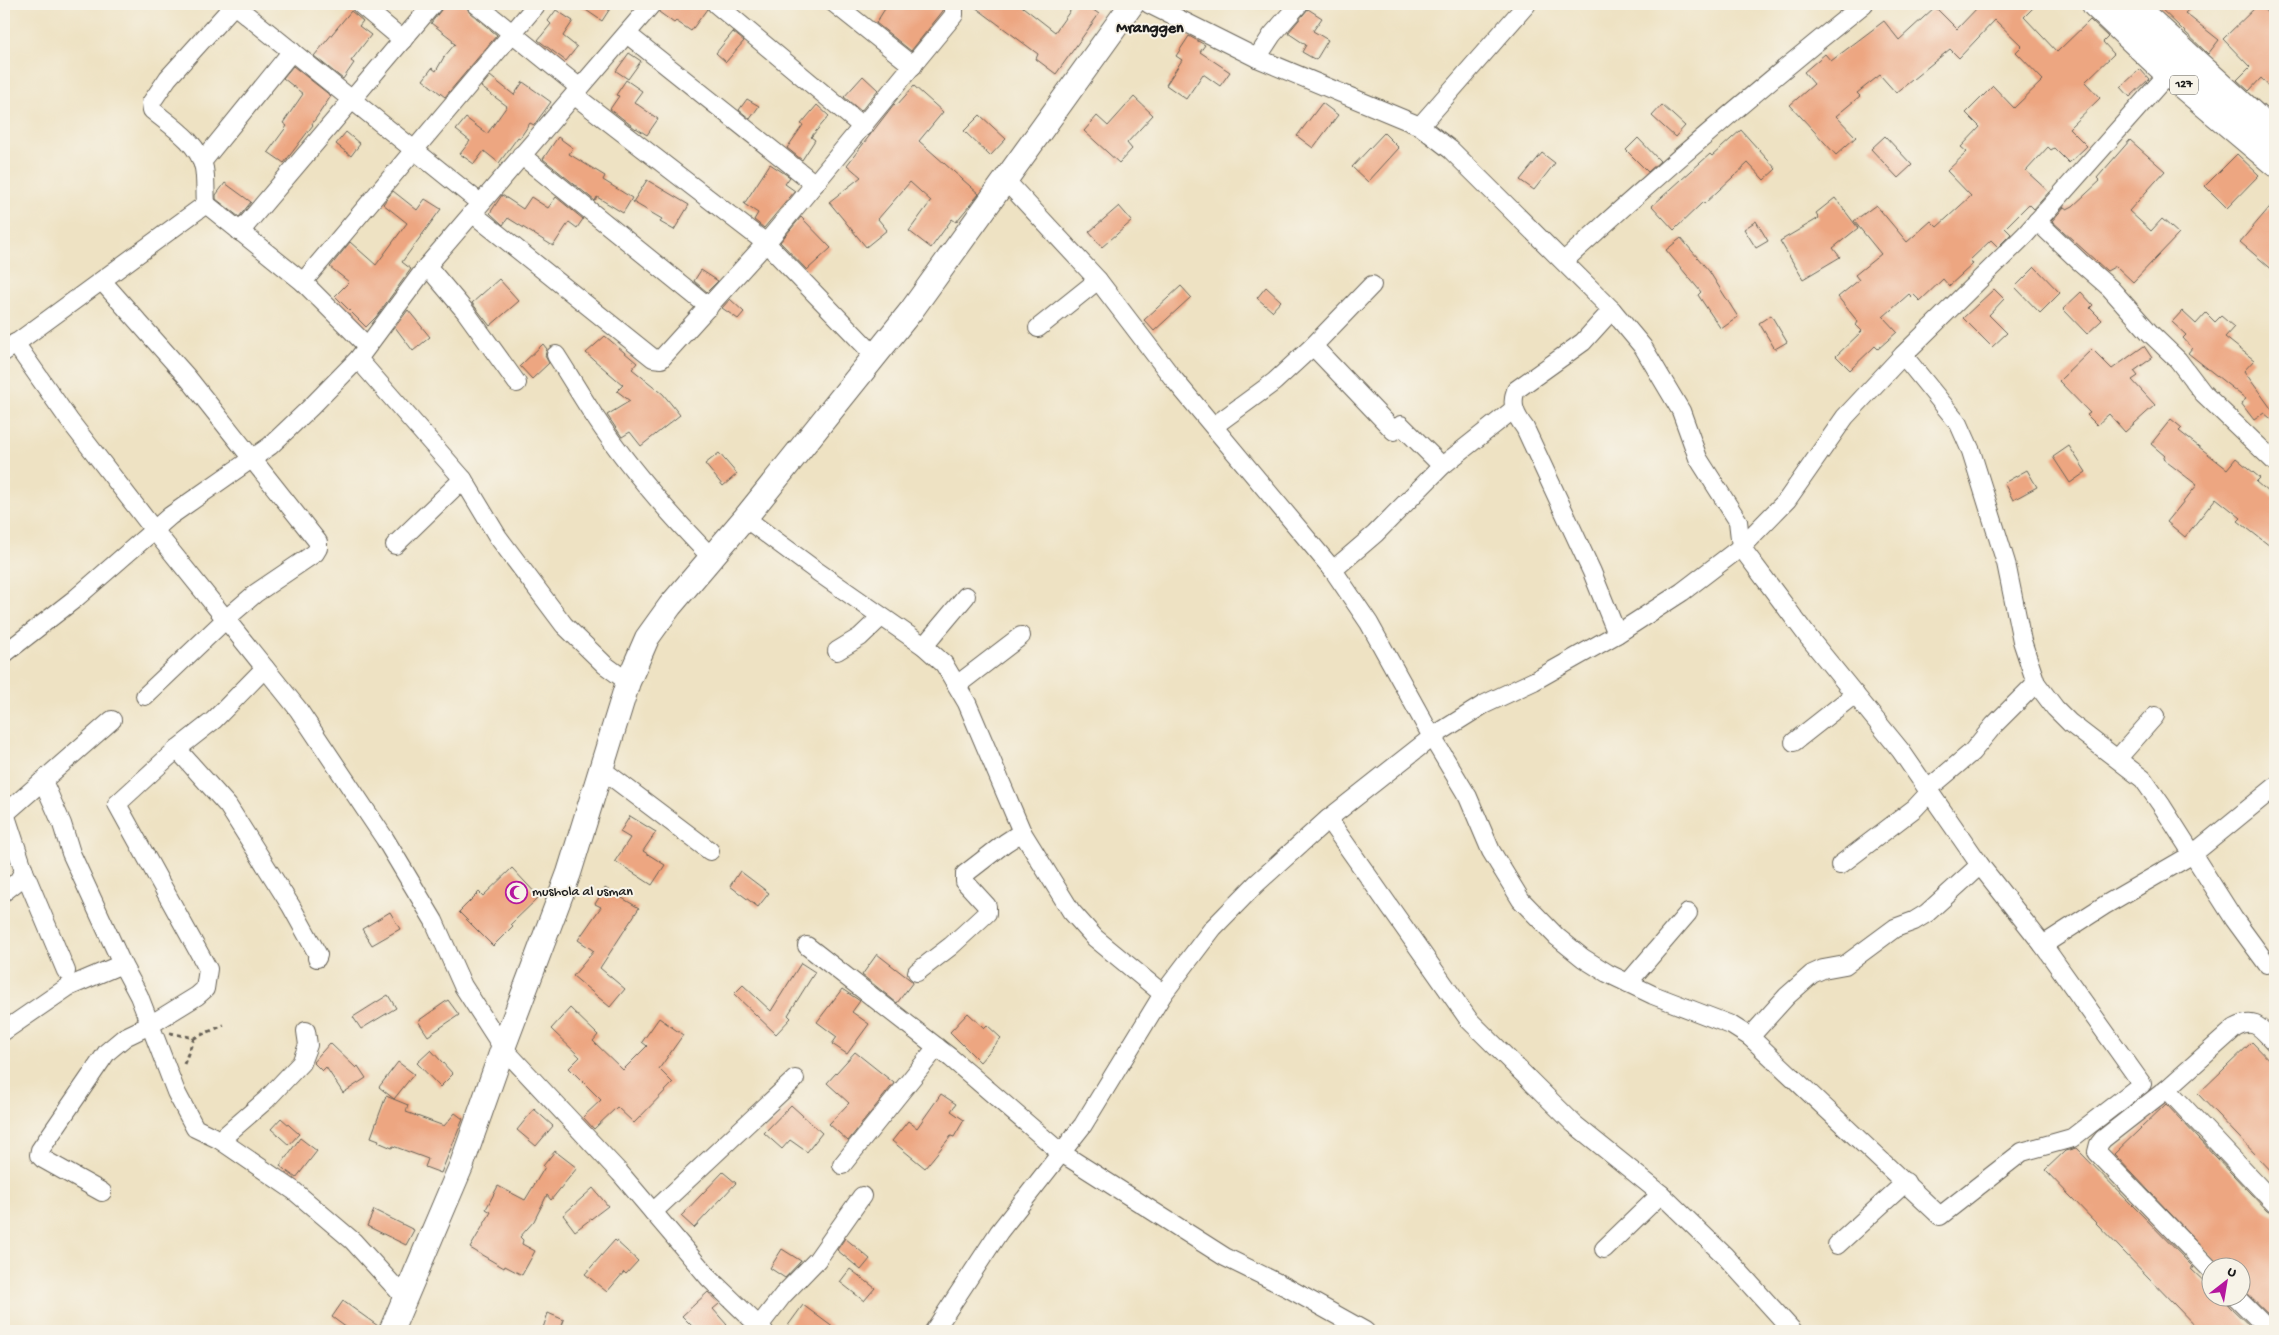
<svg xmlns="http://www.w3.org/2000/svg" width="2279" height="1335" font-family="'Gochi Hand',sans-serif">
  <rect width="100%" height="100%" fill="#f7f3e8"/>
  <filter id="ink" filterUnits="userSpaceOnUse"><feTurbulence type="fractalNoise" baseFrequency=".02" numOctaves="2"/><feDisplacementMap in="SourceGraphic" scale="10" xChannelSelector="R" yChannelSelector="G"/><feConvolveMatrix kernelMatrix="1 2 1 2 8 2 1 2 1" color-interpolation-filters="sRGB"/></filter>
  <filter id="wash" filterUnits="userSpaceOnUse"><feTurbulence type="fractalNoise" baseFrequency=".0096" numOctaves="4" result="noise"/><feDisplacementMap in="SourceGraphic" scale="20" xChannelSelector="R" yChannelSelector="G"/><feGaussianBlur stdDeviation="1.12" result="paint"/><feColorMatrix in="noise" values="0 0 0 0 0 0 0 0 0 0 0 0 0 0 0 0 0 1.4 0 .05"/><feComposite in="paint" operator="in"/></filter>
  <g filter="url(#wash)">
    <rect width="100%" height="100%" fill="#eee2c3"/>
    <g id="blocks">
      <g fill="#eda681">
        <polygon points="443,4 466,4 469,12 497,35 445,97 423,80 432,68 436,71 444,57 455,44 452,42 453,40 431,23 441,10"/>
        <polygon points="577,4 613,4 602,21"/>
        <polygon points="662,4 706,4 707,9 691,31 676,21 674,23 659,12"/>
        <polygon points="888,4 943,4 943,11 911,51 876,23"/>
        <polygon points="971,4 1019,4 1055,32 1075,4 1085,4 1099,14 1056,74 1036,59 1038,54"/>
        <polygon points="1979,4 2037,4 2024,17 2057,52 2090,20 2108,37 2103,42 2114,54 2085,82 2100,98 2069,128 2087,146 2069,163 2054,148 2051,150 2048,147 2026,171 2049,192 2034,209 2029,204 2005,228 2011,234 1998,247 1991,240 1970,260 1973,264 1949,286 1943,279 1920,301 1914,295 1912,297 1909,294 1883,317 1897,332 1878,349 1875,346 1850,370 1836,356 1862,331 1856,325 1858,322 1838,297 1859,280 1855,275 1881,254 1854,221 1876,205 1907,242 1931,221 1937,227 1971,196 1947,171 1967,152 1961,147 1980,127 1966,113 1993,86 2014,108 2043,80 2016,52 2022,46 1995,20 1959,58 1950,49 1896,93 1880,75 1857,93 1860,96 1836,116 1856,137 1836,155 1790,105 1814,84 1804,72 1825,54 1831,61 1884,21 1899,40 1935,7 1957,29 1980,5"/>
        <polygon points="2156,4 2195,4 2185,13 2219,40 2208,54"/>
        <polygon points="2259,4 2275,21 2275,93 2261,78 2249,91 2237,80 2250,67 2223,39"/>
        <polygon points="1308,9 1322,18 1313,31 1328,40 1316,60 1302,52 1306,45 1288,33"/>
        <polygon points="556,10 573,21 563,36 577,47 566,61 538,40 551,24 548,21"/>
        <polygon points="351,11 363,21 359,26 371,35 351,61 354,63 343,79 314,56"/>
        <polygon points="733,32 744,41 726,62 716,53"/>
        <polygon points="1189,36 1205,45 1200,52 1230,72 1220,86 1203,74 1186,99 1166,85 1182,60 1176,56"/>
        <polygon points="629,53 641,61 628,79 616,71"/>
        <polygon points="293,66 331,96 312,124 313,125 284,163 268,152 287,126 283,123 303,94 283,78"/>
        <polygon points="2140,69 2149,79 2130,97 2121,87"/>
        <polygon points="490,76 514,95 523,82 551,102 534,125 530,123 520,138 518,137 499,163 484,151 474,164 460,154 470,141 456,130 466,118 487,134 507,106 481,87"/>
        <polygon points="863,76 878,90 861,111 844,97"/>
        <polygon points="626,80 642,91 634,102 658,119 647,135 636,128 636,129 610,109 619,96 616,95"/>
        <polygon points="914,86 943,112 919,141 979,194 956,222 952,219 931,248 909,231 931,201 910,182 878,219 887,230 866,247 829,202 861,177 847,165 894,104 896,106"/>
        <polygon points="1134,97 1153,115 1127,143 1132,149 1119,163 1084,131 1097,116 1108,126"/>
        <polygon points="747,99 759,106 750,119 739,110"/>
        <polygon points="1322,103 1338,115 1313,148 1297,136"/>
        <polygon points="817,105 829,116 811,137 815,140 802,160 787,148 803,125 801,124"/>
        <polygon points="1662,105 1685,126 1675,137 1652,116"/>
        <polygon points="980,115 1006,139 990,156 964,131"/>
        <polygon points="1741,130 1776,169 1764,180 1748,163 1704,204 1703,202 1674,230 1652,206 1710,154 1712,156"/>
        <polygon points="346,132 360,144 351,156 336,144"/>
        <polygon points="1384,133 1399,148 1368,182 1352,167"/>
        <polygon points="1885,136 1912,165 1898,178 1871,149"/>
        <polygon points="558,137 573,148 569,154 605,176 603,180 632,198 623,213 597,197 595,201 543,159"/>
        <polygon points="1638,138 1660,161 1648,172 1626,150"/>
        <polygon points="2130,140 2165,171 2129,211 2151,231 2162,219 2179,234 2133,282 2116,266 2107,271 2052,221 2064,207 2067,209 2073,206 2100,181 2097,178"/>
        <polygon points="1542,153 1555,163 1534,190 1520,180"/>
        <polygon points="2237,154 2259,175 2227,208 2205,186"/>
        <polygon points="770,164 790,177 785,184 795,191 764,228 754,220 758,213 744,204"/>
        <polygon points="647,180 689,205 674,230 660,222 662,219 633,202"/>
        <polygon points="225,183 251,202 239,217 216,199 216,195"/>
        <polygon points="393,191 417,210 425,199 441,209 402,262 411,269 376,317 366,327 335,296 349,282 330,267 350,242 376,265 407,223 383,204"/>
        <polygon points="502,195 523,209 531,197 548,208 556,197 583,219 577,228 569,222 553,246 508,218 503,225 490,213"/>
        <polygon points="1835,198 1858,228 1833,248 1840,257 1803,279 1780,241 1819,218 1816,213"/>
        <polygon points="2275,201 2275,272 2240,242"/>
        <polygon points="1119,206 1132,221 1102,247 1089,232"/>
        <polygon points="801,217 831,248 807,270 780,242"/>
        <polygon points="1756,221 1768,241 1756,248 1744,229"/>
        <polygon points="1681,238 1709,271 1738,317 1721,329 1698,295 1701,292 1666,250"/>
        <polygon points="2035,267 2060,293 2040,313 2015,287"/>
        <polygon points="701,270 718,281 707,292 694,281"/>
        <polygon points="499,279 519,301 490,326 472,303"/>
        <polygon points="1181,286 1191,297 1154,331 1144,320"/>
        <polygon points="1266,287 1281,301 1272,311 1257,298"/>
        <polygon points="1994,289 2004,299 1989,315 2007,333 1992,347 1963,318"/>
        <polygon points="2081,292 2093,305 2090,308 2102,320 2087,334 2063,309"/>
        <polygon points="730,299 744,312 738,319 722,308"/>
        <polygon points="408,310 430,337 413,351 395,327"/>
        <polygon points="2182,311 2196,324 2206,313 2215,322 2221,316 2234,327 2225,337 2254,360 2244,371 2275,414 2275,422 2264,413 2254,420 2241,403 2246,399 2188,353 2192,348 2183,338 2186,335 2172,322"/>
        <polygon points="1771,315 1787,342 1775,349 1759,323"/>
        <polygon points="605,336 637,363 632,369 663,394 680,415 641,446 630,432 622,437 607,415 630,401 617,391 623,385 586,353"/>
        <polygon points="543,344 547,349 545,356 549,363 532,379 520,366"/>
        <polygon points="2144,346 2152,358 2134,371 2138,376 2132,380 2155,405 2125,432 2109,414 2097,425 2087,415 2090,413 2059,381 2092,349 2112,369"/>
        <polygon points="2171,419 2182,428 2179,431 2227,469 2236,458 2260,478 2256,482 2275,498 2275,550 2238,521 2241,518 2216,498 2185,537 2167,522 2197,485 2163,459 2165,456 2151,444"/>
        <polygon points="2069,446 2086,472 2070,483 2053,457"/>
        <polygon points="719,453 737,474 723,486 705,464"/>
        <polygon points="2027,470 2037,487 2013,500 2004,483"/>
        <polygon points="630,816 656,832 643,851 665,865 652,885 615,861 630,838 620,832"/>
        <polygon points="512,868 539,897 511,924 513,926 493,946 459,912 479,892 483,896"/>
        <polygon points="740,871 769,893 758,907 730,886"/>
        <polygon points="605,888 639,908 600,968 625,989 610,1007 573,976 594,951 578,940 601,907 595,904"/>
        <polygon points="390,912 400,929 372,945 362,929"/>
        <polygon points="877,954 913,982 897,1003 862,975"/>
        <polygon points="801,963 815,972 788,1015 791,1018 776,1034 734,994 743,985 771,1011"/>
        <polygon points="842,989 860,1001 852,1012 869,1024 847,1054 832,1044 837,1037 817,1022"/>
        <polygon points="388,995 396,1008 361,1029 353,1017"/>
        <polygon points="448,1000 459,1015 428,1036 418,1021"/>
        <polygon points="570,1008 598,1035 593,1041 623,1070 647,1046 642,1042 659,1018 683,1035 659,1069 673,1083 634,1123 617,1107 594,1129 583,1117 601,1100 569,1068 580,1057 551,1029"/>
        <polygon points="968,1013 984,1028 987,1025 1001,1038 980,1062 950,1032"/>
        <polygon points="2252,1042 2275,1066 2275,1175 2198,1094"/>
        <polygon points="330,1043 356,1068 358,1066 366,1078 343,1093 326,1067 322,1071 313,1062"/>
        <polygon points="431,1050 453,1074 440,1087 417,1063"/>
        <polygon points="855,1052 894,1083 848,1141 829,1124 849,1103 827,1083"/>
        <polygon points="398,1062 414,1074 394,1099 379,1087"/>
        <polygon points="941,1094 956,1104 951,1111 964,1120 954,1137 951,1136 925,1168 892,1141 908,1121 917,1128"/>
        <polygon points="386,1096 408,1105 406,1112 444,1126 455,1113 463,1119 441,1173 425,1167 428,1159 393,1146 392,1148 378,1142 379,1140 371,1137"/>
        <polygon points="2166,1104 2267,1211 2275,1215 2275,1321 2242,1289 2242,1268 2222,1268 2114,1154"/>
        <polygon points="791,1105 822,1133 807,1152 790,1140 782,1149 764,1133"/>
        <polygon points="534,1109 553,1126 536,1146 517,1130"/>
        <polygon points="281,1118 299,1134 289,1145 271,1129"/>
        <polygon points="300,1138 317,1151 296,1178 280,1166"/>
        <polygon points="2076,1148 2194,1268 2190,1268 2212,1289 2212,1298 2227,1298 2229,1306 2255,1331 2200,1331 2045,1170 2065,1151"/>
        <polygon points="555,1151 577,1168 551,1200 547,1195 534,1221 520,1237 523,1240 522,1244 535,1251 522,1275 505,1266 504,1268 470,1248 491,1212 486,1209 498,1186 525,1200 545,1167 543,1166"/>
        <polygon points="723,1172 736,1183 694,1228 681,1216"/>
        <polygon points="593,1188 608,1206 575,1231 563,1215"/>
        <polygon points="374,1210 414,1230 406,1245 367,1226"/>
        <polygon points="845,1238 870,1259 861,1270 837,1250"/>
        <polygon points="615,1240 638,1261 626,1274 624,1272 607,1292 585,1274"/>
        <polygon points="782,1249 801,1261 785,1278 770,1268"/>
        <polygon points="850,1269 875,1288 864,1301 840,1282"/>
        <polygon points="708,1292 719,1304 713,1309 727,1325 720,1331 697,1331 682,1316"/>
        <polygon points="343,1301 378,1326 377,1331 351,1331 332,1317"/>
        <polygon points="803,1305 838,1331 784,1331"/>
        <polygon points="548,1313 564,1320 560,1331 542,1331"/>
      </g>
    </g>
  </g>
  <g filter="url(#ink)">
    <use href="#blocks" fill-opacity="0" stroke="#666156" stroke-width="1"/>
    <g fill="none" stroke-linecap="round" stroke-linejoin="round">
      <defs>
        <g id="street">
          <polyline points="233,4 480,203"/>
          <polyline points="360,4 403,40"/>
          <polyline points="476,4 580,88"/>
          <polyline points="716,4 863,127"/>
          <polyline points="835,4 913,66"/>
          <polyline points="627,34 815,184"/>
          <polyline points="1257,58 1272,35 1299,4"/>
          <polyline points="574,95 766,243 875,356"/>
          <polyline points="1420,126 1527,4"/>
          <polyline points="521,155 709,307"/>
          <polyline points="202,162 292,51"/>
          <polyline points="1006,181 1098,280 1172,377 1333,570 1369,623 1432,737 1468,797 1491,851 1521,900 1557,937 1583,958 1607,973 1653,995 1731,1025 1750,1037 1940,1216 2022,1152 2072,1138 2142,1084 2043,945 1980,865 1901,751 1809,638 1741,547 1738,521 1698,458 1681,411 1643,347 1612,310 1451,150 1420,126 1257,58 1149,4"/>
          <path d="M206,204C205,192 206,179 204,168C199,143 170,125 152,110L151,103L168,78L234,5"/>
          <polyline points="472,213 653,358 661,359 766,243 954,15 954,4"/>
          <polyline points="2037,221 2080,262 2110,288 2150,333 2178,360 2203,393 2275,462"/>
          <polyline points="240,232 433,4"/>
          <path d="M1564,261C1661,172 1761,86 1864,4"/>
          <polyline points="427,266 465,311 517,383"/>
          <polyline points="102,281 188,378 318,542 318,548 315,553 256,593 227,618 145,696"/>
          <polyline points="303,282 537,4"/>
          <path d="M1612,310L1583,342L1516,390C1510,405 1516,416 1525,428L1592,572L1617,634"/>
          <polyline points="1038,328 1098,280"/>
          <polyline points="15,343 69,420 154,530 298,709 385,839 434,921 463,986 503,1048 620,1173 709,1278 764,1331"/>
          <polyline points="1313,346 1394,431 1401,425 1442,466"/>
          <polyline points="4,352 206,204 303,282 367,346"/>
          <path d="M556,355C569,375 581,396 595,417C628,467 670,515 712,558"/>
          <polyline points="1903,355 1959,424 1971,451 2006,563 2022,641 2036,683 2055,708 2070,723 2143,779 2162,806 2234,919 2267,964"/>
          <polyline points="358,359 463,479 498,537 564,625 605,665 628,682"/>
          <polyline points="1214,426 1274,382 1313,346 1372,285"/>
          <polyline points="745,518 818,572 924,646 944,664 967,703 1022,832 1071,911 1095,938 1163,994"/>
          <polyline points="395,545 463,479"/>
          <polyline points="1333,570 1375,534 1442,466 1514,409"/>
          <polyline points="924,646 966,596"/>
          <polyline points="837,651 860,637 881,617"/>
          <polyline points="4,654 76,598 170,516 270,446 311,407 358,359 427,266 652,4"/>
          <polyline points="957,685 1021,636"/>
          <polyline points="1794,742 1855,694"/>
          <polyline points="177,749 228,806 291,906 318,955 317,958"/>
          <polyline points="2118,758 2155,716"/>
          <polyline points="600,768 710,851"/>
          <polyline points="43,781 62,824 71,853 122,964 139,996 176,1092 195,1128 220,1140 293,1190 353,1241 404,1297"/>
          <polyline points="1927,790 1972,752 1994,725 2036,683"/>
          <polyline points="4,810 24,871 66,971"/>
          <polyline points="6,813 112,720"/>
          <polyline points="1328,819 1469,1020 1574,1124 1661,1194 1725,1256 1793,1331"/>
          <polyline points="1840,865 1915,808 1929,793"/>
          <polyline points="4,892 18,881 24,871"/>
          <polyline points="2043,945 2105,905 2193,854 2275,787"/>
          <polyline points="807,946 951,1058 1060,1152 1225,1257 1288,1288 1365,1331"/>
          <polyline points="917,972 951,946 987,913 987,906 965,882 965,874 1005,843 1022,832"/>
          <polyline points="1628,983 1688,913"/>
          <polyline points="4,1031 68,987 122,964"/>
          <polyline points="1750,1037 1787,996 1812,974 1823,969 1845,965 1895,928 1914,921 1927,913 1980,865"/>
          <polyline points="2167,1089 2275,1204"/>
          <polyline points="220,1140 266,1100 301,1063 308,1045 306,1031"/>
          <polyline points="842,1165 937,1047"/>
          <polyline points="102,1192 43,1159 39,1155 40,1150 107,1052 125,1037 150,1025 197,996 205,989 208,969 117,804 177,749 214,720 265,668"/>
          <polyline points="653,1212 795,1079"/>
          <polyline points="1837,1245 1906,1182"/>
          <polyline points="1604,1249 1661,1194"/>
          <path d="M2212,1271L2097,1152L2099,1144L2103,1139L2167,1089L2235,1028C2256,1017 2261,1029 2275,1043"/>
          <polyline points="2237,1298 2270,1331"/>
          <polyline points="759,1326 783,1295 817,1260 862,1196"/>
          <polyline points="934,1331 999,1232 1083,1125 1163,994 1213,928 1256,884 1328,819 1432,737 1483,705 1534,681 1617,634 1682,592 1741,547 1787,500 1845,417 1903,355 2025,235 2175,66"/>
        </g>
        <polyline id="secondary" points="391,1331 462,1164 503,1048 569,873 628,682 647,638 670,606 745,518 911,311 1132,4"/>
        <g id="primary">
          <polyline points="2096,4 2168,72 2275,162"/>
          <polyline points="2130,4 2275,136"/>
        </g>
      </defs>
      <use href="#street" stroke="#666156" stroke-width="20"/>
      <use href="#secondary" stroke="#666156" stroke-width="26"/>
      <use href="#primary" stroke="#666156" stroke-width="30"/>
      <g stroke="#666156" stroke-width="3" stroke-dasharray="4 4" stroke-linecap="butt">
        <polyline points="170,1033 194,1038 224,1025"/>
        <polyline points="184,1064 194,1038"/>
      </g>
      <use href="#street" stroke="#fff" stroke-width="18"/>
      <use href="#secondary" stroke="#fff" stroke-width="24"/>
      <use href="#primary" stroke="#fff" stroke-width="28"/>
    </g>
  </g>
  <defs>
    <symbol id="mosque-ring" viewBox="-11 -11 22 22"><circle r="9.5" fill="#f7f3e8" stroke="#b5179e" stroke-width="1.5"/><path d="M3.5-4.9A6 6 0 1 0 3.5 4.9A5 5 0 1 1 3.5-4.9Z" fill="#b5179e"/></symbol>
  </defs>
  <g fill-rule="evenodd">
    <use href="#mosque-ring" x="504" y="880" width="25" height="25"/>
  </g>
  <g text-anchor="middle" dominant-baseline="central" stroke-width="4" stroke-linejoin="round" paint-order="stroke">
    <rect fill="#f7f3e8" stroke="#5e5c59" stroke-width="1" x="2170" y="75.5" width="28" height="19" rx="4"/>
    <g font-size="12" font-weight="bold" fill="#1c1c1c">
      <text x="2184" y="85">127</text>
    </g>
    <g font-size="14" fill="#1c1c1c" stroke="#f7f3e8" text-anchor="start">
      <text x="532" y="892">mushola al usman</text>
    </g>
    <g font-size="16" font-weight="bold" fill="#1c1c1c" stroke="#f7f3e8">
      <text x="1150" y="29">Mranggen</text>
    </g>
  </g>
  <rect width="2279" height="1335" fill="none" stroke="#f7f3e8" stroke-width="20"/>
  <g transform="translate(2226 1282) rotate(31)"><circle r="24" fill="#f7f3e8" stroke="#9f9d96"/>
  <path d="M0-4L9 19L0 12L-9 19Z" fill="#b5179e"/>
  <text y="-8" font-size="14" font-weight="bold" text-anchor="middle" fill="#1c1c1c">U</text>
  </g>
</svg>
